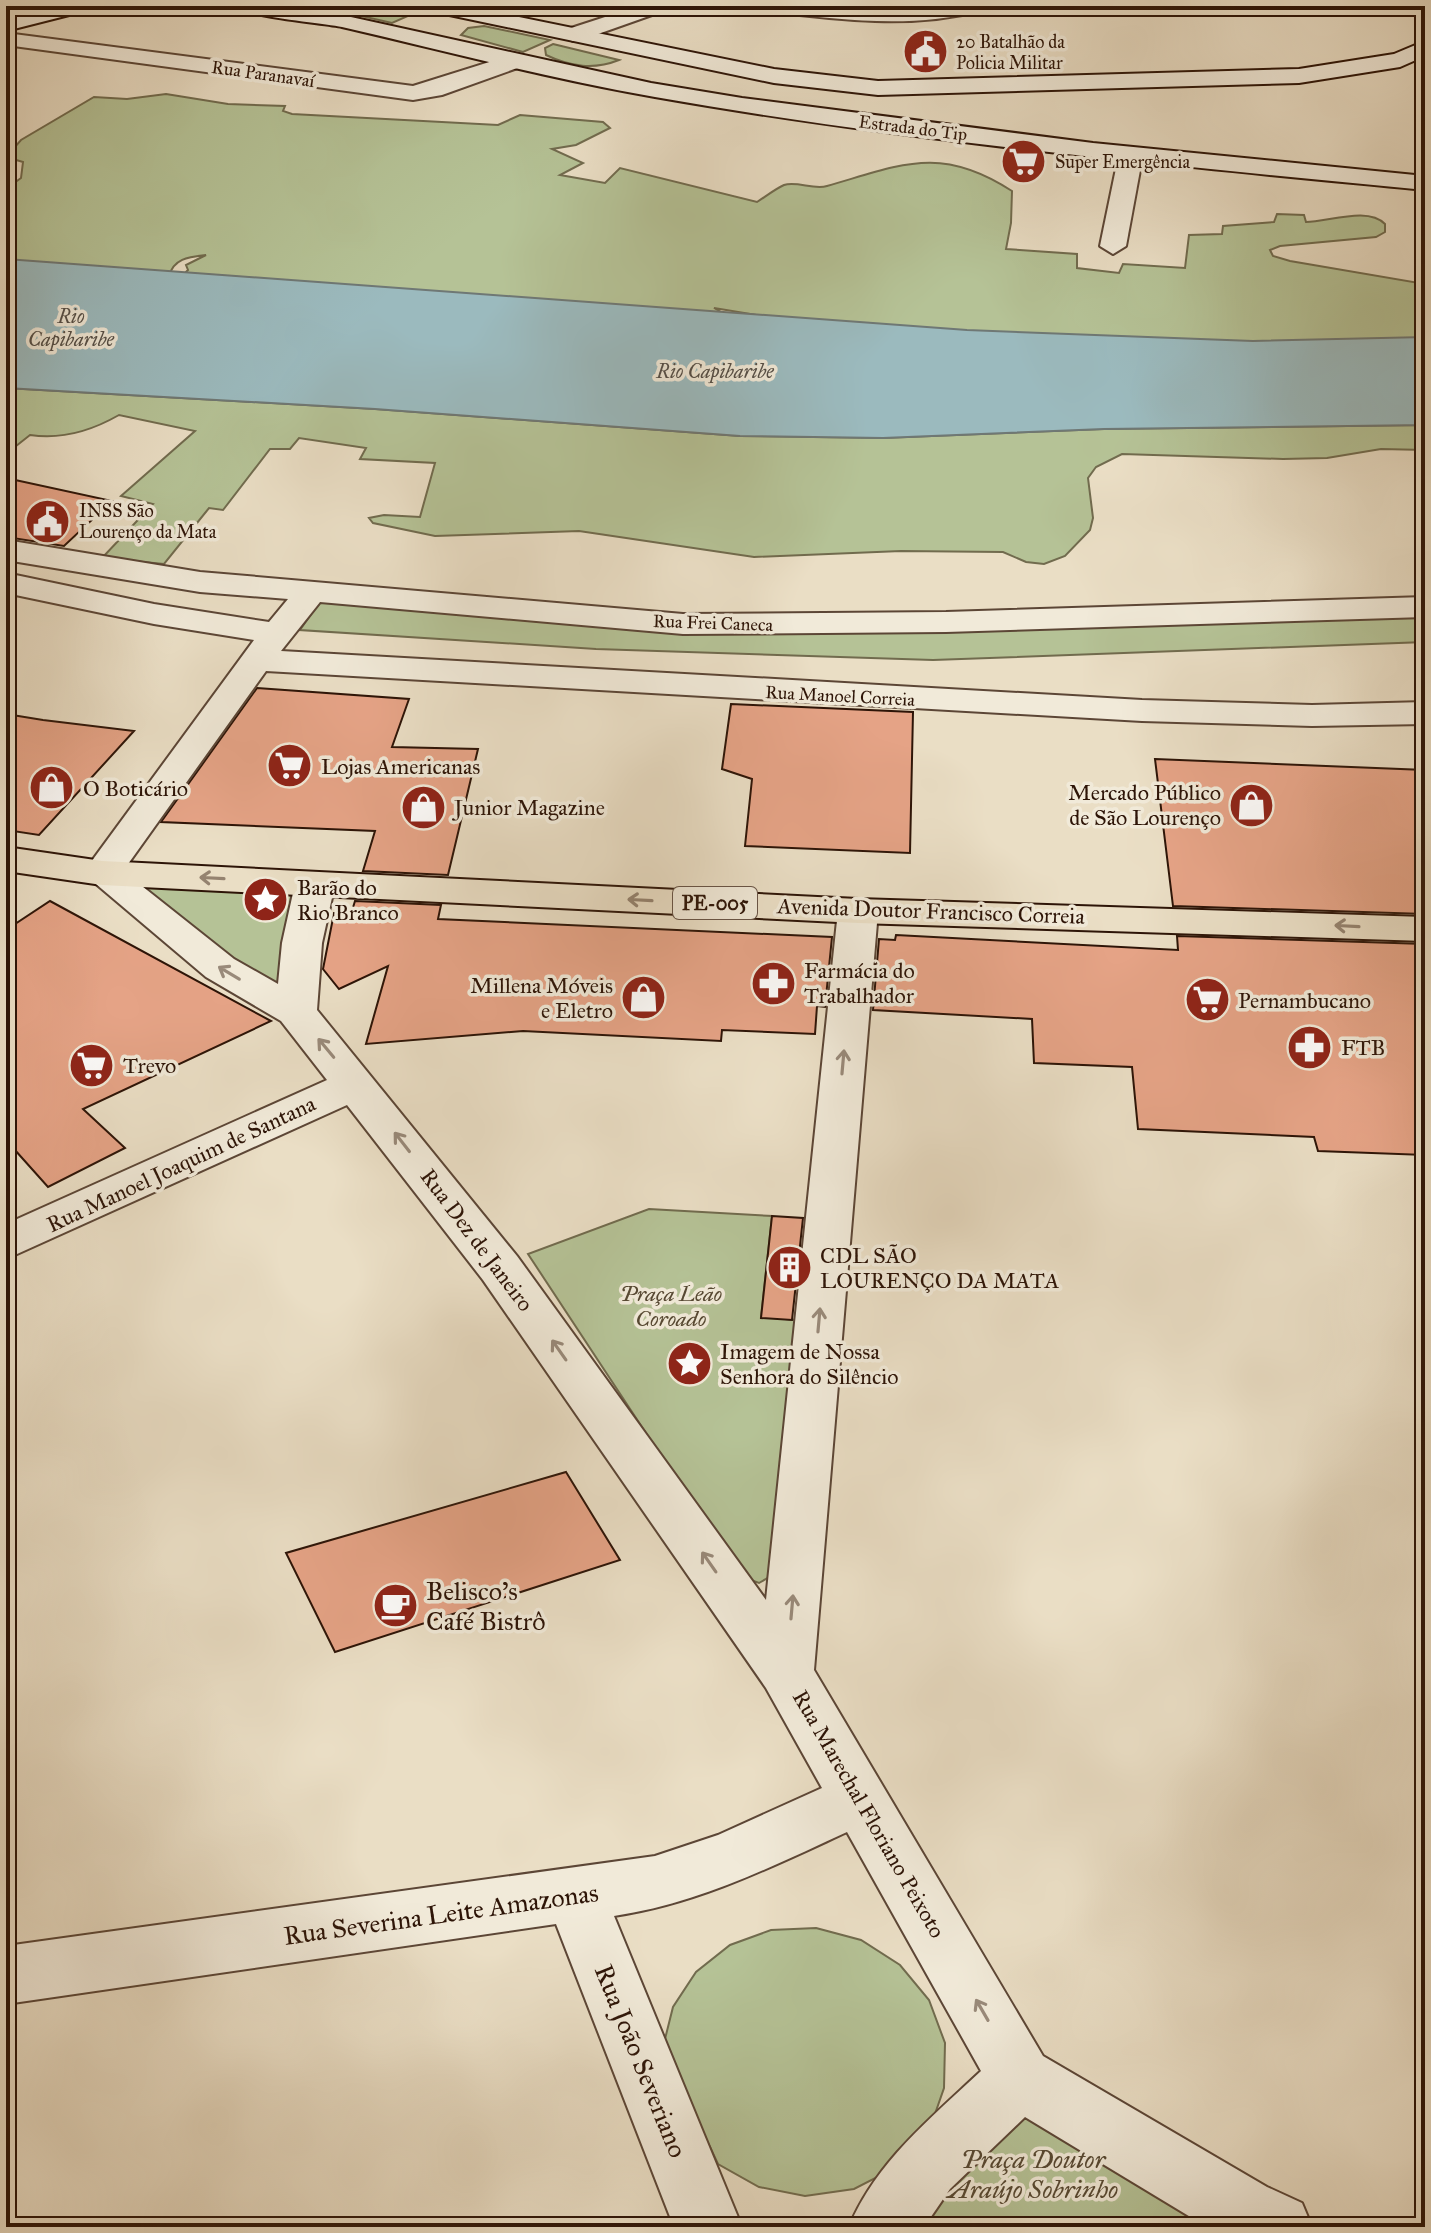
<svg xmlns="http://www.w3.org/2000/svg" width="1431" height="2233" font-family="'IM FELL Great Primer',serif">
  <rect width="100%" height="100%" fill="#eadec5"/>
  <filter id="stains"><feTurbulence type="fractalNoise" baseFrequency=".0025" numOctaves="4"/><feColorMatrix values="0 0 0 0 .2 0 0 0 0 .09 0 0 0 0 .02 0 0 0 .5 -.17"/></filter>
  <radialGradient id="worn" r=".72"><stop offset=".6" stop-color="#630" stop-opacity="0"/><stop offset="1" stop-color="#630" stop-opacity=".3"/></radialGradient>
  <g fill="#b5c296" stroke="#716b4e" stroke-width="2">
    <polygon points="333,6 382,6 417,12 392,23 326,8"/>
    <polygon points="484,26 550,40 523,52 461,35 468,28"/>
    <path d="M553,44L619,60C594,70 571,67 546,55L545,48Z"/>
    <path d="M166,94L228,104L285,106L283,111L292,114L498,125L520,115L603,122L610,128L576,145L552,149L583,163L560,175L605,183L620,168L757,202C765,197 775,189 784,185C797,181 814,190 827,186C901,165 940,144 1012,191L1011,223L1006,249L1077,254V268L1119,273L1123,264L1185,268L1189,235L1222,234L1223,226L1274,222L1277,214L1304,215L1306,222C1328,222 1368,206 1385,224V232L1376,237L1280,246L1270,250L1273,256L1290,261L1425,284V339L1286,345L849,330L714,308L723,313L183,275L188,270L186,265L206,255C189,257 174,258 169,276L6,268V189L21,178L23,162L6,157L21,140L94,97L127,99Z"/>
    <path d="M6,388L375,409L740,436L883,438L1104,429L1425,425V450L1381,449L1327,458L1283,459L1122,454L1096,467L1088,478L1093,518L1090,530L1065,556L1044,564L1026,562L1003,552L901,551L754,557L579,531L435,536L373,523L369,518L384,515L420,517L435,463L360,459L366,448L299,438L290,449H270L223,510L209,508L164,564L102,558L153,504L121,496L195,431L119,415C91,431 62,440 30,435L6,454Z"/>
    <polygon points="325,594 556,615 1425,612 1425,642 933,660 596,649 300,630"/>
    <polygon points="102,873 315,884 296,1012"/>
    <polygon points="649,1209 772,1216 761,1317 808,1321 771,1576 759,1583 740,1576 528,1254"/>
    <polygon points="816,1928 861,1940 900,1965 929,2000 945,2043 944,2088 929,2131 897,2167 854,2189 805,2196 759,2187 718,2164 663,2047 673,2007 696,1972 730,1945 771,1930"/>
    <polygon points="1024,2105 1226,2227 913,2227"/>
  </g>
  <polygon fill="#9bbabe" stroke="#6f7875" stroke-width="2" points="6,259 967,330 1253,341 1425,337 1425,425 1104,429 883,438 740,436 375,409 6,388"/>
  <g fill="#e5a386" stroke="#2d1407" stroke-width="2">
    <polygon points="6,478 112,501 64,546 6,537"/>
    <polygon points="257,688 409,699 392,747 478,749 448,875 363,871 375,831 161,822"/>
    <polygon points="731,704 913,712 910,853 745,846 752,779 722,769"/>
    <polygon points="6,714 43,720 134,731 39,835 6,830"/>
    <polygon points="1155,759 1425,770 1425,914 1173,906"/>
    <polygon points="50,901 271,1021 83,1109 125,1148 48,1187 6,1140 6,930"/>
    <polygon points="355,901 441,905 438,919 832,937 825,1007 817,1006 815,1034 722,1030 721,1041 523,1031 366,1044 388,966 339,989 323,969 334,913 351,914"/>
    <polygon points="896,935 1178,950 1177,936 1425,944 1425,1155 1318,1151 1314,1137 1138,1129 1132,1067 1034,1063 1032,1019 873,1010 879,939 895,940"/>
    <polygon points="772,1216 803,1218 792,1320 761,1318"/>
    <polygon points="566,1472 620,1560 335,1652 286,1553"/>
  </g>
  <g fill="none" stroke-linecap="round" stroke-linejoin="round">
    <defs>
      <g id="street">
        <polygon points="639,6 669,6 666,10 581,40 573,41 562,35 565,30"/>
        <path d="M763,6L902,11L987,6L984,10C913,29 845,20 773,12Z"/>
        <polygon points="6,33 413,86 515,54 526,61 523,66 442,95 413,100 6,45"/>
        <polygon points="1131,147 1143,154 1126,246 1113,254 1100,246 1119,154"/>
        <path d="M6,540L200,572L683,614L946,612L1425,597V617L946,632L683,634L320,602L281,651L1142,700L1312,705L1425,702V724L1312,726L1142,721L266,671L123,871L234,959L278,984L282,943L295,884L301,876L315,872L329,876L335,884L322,943L317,1010L517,1256L766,1600L838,911L844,903L858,899L872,903L878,911L814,1670L1043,2056L1267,2187L1302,2203L1312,2227H1207L1025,2117L950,2189L924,2227H849C876,2162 931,2118 981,2071L847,1832C771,1867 697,1904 614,1916L742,2227H674L556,1924L6,2004V1946L655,1856L718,1835L822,1788L766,1688L483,1280L347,1105L6,1259V1224L327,1080L281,1021L206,977L83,873L254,640L154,624L6,593V573L154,604L269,622L288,599L200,592L6,560Z"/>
      </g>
      <g id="secondary">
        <polygon points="57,6 92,6 89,10 6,31 6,19"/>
        <path d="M237,6L310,8L651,83L742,98L1093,143L1425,176V190C1168,165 910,142 655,97C550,79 446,51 342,27C323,23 246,17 237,6Z"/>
        <polygon points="425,6 465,6 774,69 878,81 1299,69 1394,54 1425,41 1425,56 1400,67 1299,83 878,95 774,83 435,12"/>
      </g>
      <polygon id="primary" points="6,847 102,861 858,899 1425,917 1425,941 858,923 102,885 6,871"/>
    </defs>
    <use href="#street" stroke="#5c4636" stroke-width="4"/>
    <use href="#secondary" stroke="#2d1407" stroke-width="4"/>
    <use href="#primary" stroke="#2d1407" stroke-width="4"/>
    <use href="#street" fill="#f1ead9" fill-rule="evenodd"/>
    <use href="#secondary" fill="#f1ead9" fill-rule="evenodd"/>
    <use href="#primary" fill="#eadec5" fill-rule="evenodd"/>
  </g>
  <defs><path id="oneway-shaft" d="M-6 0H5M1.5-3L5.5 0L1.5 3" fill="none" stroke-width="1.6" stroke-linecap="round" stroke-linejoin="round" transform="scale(2)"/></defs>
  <g stroke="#958370">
    <use href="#oneway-shaft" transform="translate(212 878) rotate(-177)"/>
    <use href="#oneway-shaft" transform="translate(640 900) rotate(-177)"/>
    <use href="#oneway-shaft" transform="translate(1347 926) rotate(-177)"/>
  </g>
  <g stroke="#998a7a">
    <use href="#oneway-shaft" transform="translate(229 973) rotate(-149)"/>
    <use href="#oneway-shaft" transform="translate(326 1048) rotate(-130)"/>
    <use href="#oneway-shaft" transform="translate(843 1062) rotate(-85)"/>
    <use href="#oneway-shaft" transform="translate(402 1142) rotate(-128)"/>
    <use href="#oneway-shaft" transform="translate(819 1320) rotate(-85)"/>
    <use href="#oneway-shaft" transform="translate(559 1350) rotate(-125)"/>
    <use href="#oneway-shaft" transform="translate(709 1562) rotate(-125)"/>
    <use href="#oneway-shaft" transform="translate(792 1607) rotate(-85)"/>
    <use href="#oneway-shaft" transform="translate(982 2010) rotate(-120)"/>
  </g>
  <defs>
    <symbol id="civic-disc" viewBox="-11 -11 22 22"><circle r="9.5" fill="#8f2418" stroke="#f1ead9"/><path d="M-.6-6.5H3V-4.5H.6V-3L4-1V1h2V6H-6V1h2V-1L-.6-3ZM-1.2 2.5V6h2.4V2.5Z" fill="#fff"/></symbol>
    <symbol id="supermarket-disc" viewBox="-11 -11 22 22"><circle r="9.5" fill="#8f2418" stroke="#f1ead9"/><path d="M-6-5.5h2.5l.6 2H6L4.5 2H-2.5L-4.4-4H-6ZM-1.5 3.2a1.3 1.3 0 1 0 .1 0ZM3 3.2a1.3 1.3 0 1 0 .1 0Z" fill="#fff"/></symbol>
    <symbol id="shop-disc" viewBox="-11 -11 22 22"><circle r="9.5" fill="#8f2418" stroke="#f1ead9"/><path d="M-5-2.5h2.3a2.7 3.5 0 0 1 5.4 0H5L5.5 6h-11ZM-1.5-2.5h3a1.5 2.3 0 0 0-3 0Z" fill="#fff"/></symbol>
    <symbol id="sight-disc" viewBox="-11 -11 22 22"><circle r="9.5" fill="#8f2418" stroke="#f1ead9"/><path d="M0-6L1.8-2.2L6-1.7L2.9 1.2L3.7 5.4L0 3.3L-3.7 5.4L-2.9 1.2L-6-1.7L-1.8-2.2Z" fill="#fff"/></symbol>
    <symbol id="pharmacy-disc" viewBox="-11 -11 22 22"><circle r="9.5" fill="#8f2418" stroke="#f1ead9"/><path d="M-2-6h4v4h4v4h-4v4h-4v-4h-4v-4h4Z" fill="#fff"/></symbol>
    <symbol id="building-disc" viewBox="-11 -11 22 22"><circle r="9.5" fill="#8f2418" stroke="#f1ead9"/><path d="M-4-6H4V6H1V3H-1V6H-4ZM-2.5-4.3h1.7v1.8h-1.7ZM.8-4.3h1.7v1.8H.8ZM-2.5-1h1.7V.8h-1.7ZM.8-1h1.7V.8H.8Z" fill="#fff"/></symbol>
    <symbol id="cafe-disc" viewBox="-11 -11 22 22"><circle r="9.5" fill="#8f2418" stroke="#f1ead9"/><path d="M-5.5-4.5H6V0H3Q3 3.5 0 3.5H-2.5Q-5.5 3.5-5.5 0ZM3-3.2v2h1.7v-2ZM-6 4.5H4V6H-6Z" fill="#fff"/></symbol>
  </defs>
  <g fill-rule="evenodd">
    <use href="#civic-disc" x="900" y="26" width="51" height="51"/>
    <use href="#supermarket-disc" x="998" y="136" width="51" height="51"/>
    <use href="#civic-disc" x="22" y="496" width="51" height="51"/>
    <use href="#supermarket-disc" x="264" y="740" width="51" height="51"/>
    <use href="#shop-disc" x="26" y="762" width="51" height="51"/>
    <use href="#shop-disc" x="1226" y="780" width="51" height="51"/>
    <use href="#shop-disc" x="398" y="782" width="51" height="51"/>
    <use href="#sight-disc" x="240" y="874" width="51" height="51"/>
    <use href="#pharmacy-disc" x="748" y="958" width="51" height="51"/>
    <use href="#shop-disc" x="618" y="972" width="51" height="51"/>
    <use href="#supermarket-disc" x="1182" y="974" width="51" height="51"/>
    <use href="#pharmacy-disc" x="1284" y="1022" width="51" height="51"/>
    <use href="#supermarket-disc" x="66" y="1040" width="51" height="51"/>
    <use href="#building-disc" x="764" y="1242" width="51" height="51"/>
    <use href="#sight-disc" x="664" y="1338" width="51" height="51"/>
    <use href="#cafe-disc" x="370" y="1580" width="51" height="51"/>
  </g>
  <g text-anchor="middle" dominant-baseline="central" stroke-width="7" stroke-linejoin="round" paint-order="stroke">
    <g font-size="18" fill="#2d1407" stroke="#f1ead9" text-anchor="start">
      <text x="956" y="42">20 Batalhão da<tspan x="956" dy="21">Policia Militar</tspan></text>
      <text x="1055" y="162">Super Emergência</text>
      <text x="79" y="511">INSS São<tspan x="79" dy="21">Lourenço da Mata</tspan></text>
    </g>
    <g font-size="18" fill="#2d1407" stroke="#f1ead9">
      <text transform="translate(263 74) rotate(8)">Rua Paranavaí</text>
      <text transform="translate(913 128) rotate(7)">Estrada do Tip</text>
      <text transform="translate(713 623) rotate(2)">Rua Frei Caneca</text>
      <text transform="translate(840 696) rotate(3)">Rua Manoel Correia</text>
    </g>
    <g font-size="20" font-style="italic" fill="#544e47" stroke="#f1ead9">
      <text x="71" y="316">Rio<tspan x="71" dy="23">Capibaribe</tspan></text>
      <text x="715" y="371">Rio Capibaribe</text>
    </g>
    <rect fill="#f1ead9" stroke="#685446" stroke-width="2" x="673" y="887" width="84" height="32" rx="6"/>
    <g font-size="20" font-weight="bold" fill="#2d1407">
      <text x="715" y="903">PE-005</text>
    </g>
    <g font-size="22" fill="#2d1407" stroke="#f1ead9" text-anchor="start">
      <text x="321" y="766">Lojas Americanas</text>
      <text x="83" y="788">O Boticário</text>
      <text x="1221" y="792" text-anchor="end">Mercado Público<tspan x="1221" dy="25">de São Lourenço</tspan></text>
      <text x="454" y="807">Junior Magazine</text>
      <text x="297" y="887">Barão do<tspan x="297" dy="25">Rio Branco</tspan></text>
      <text x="804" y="970">Farmácia do<tspan x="804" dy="25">Trabalhador</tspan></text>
      <text x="613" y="985" text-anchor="end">Millena Móveis<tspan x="613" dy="25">e Eletro</tspan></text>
      <text x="1238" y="1000">Pernambucano</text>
      <text x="1341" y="1047">FTB</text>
      <text x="123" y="1065">Trevo</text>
      <text x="820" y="1255">CDL SÃO<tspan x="820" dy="25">LOURENÇO DA MATA</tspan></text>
      <text x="720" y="1351">Imagem de Nossa<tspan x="720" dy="25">Senhora do Silêncio</tspan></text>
    </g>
    <g font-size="22" fill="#2d1407" stroke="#f1ead9">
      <text transform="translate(931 911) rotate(2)">Avenida Doutor Francisco Correia</text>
      <text transform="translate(181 1164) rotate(-25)">Rua Manoel Joaquim de Santana</text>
      <text transform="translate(477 1240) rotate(53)">Rua Dez de Janeiro</text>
      <text transform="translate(869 1814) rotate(60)">Rua Marechal Floriano Peixoto</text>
    </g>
    <g font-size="22" font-style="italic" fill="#564832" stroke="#f1ead9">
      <text x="671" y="1293">Praça Leão<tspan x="671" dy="25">Coroado</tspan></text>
    </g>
    <g font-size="26" fill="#2d1407" stroke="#f1ead9" text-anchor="start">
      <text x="426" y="1591">Belisco's<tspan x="426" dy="30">Café Bistrô</tspan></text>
    </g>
    <g font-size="26" fill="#2d1407" stroke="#f1ead9">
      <text transform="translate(441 1914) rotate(-8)">Rua Severina Leite Amazonas</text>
      <text transform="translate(641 2061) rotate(68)">Rua João Severiano</text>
    </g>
    <g font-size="26" font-style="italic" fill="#564832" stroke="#f1ead9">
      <text x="1033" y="2159">Praça Doutor<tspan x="1033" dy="30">Araújo Sobrinho</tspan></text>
    </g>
  </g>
  <rect width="1431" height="2233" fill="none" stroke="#eadec5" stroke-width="32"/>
  <rect x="8" y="8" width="1415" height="2217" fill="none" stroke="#2d1407" stroke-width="4"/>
  <rect x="16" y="16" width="1399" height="2201" fill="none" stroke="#2d1407" stroke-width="2"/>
  <rect width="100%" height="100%" filter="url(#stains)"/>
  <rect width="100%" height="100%" fill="url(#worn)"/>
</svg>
